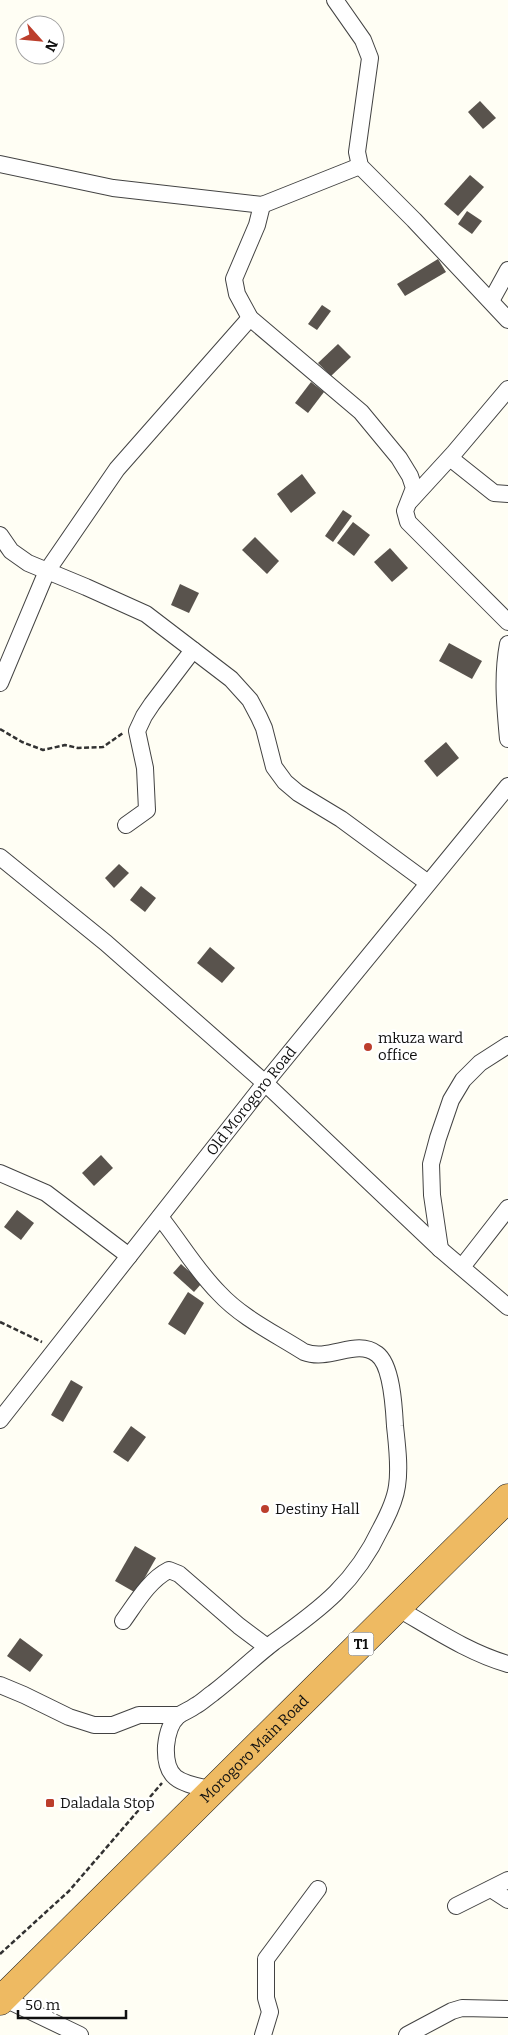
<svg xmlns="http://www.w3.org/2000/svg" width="508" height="2035" font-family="Bitter,serif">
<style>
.building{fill:#59534d}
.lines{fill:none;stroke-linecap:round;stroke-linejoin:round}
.street-casing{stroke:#434343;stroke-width:18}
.highway-casing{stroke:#212121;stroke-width:29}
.path{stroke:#323232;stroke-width:2.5;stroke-dasharray:5 2.5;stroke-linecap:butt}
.street{stroke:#fff;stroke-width:16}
.highway{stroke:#eeba62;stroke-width:28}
.poi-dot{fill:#bc3e2c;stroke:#fff;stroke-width:2}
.labels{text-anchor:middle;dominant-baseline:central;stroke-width:5;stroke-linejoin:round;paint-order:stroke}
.shield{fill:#fff;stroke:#585858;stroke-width:1}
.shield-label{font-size:14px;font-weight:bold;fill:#101010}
.poi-label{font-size:15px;fill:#101010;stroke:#fff;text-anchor:start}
.street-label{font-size:15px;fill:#101010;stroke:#fff}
</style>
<rect width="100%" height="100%" fill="#fffef4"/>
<!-- building -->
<g class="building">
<polygon points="480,101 496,118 483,129 468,112"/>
<polygon points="470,175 484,187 458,216 444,204"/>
<polygon points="467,211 482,221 472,234 458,224"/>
<polygon points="438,259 446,272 405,296 397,284"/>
<polygon points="322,305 331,311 317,330 308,324"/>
<polygon points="338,344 351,357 331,376 318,363"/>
<polygon points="311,382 324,392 308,413 295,403"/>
<polygon points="302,474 316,493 291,513 277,494"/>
<polygon points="343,510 352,516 333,542 325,536"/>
<polygon points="353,522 370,535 354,556 337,543"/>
<polygon points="255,537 279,561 267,574 242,550"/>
<polygon points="390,548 408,568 392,582 374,562"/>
<polygon points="180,584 199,593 189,613 171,605"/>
<polygon points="449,643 482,661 472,679 439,661"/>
<polygon points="446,742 459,758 437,777 424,761"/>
<polygon points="119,864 129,873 114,888 105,878"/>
<polygon points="141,886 156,898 145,912 130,900"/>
<polygon points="210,947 235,968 222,983 197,963"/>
<polygon points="101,1155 113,1168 94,1186 82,1173"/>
<polygon points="17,1210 34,1223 21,1240 4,1227"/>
<polygon points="181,1264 202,1283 194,1292 173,1273"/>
<polygon points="188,1292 204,1303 185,1335 168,1324"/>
<polygon points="71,1380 83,1387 63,1422 51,1415"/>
<polygon points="131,1426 146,1437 128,1462 113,1452"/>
<polygon points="135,1546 156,1558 136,1593 115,1581"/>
<polygon points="20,1638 43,1655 30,1672 7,1656"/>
</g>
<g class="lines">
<defs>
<g id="street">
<polyline points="335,0 363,40 370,58 357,152 360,166 414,220 508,320"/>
<polyline points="0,164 113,188 262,205 360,166"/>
<polyline points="262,205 257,225 234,279 237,294 250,318 361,412 399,458 410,476 414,488 405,511 408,522 508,622"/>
<polyline points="491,301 508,270"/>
<polyline points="450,458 494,493 508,494"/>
<polyline points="410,501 454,453 508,389"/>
<polyline points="0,535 11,551 28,563 86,587 146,614 231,679 250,700 259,717 264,728 274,767 285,782 298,793 341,819 428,883"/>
<path d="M508 644C502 676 505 706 508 739"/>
<polyline points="0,683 47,571 117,469 250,318"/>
<polyline points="126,825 147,810 145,768 137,731 144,716 152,704 193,650"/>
<polyline points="0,857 106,943 265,1083 440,1249 508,1307"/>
<polyline points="0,1173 46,1193 129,1256"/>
<path d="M160 1217C180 1242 196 1270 219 1293 242 1318 276 1334 304 1352 330 1362 356 1338 377 1354 392 1365 394 1408 395 1426 397 1445 400 1467 397 1486 395 1501 388 1515 381 1528 355 1583 322 1608 274 1642 253 1658 234 1677 213 1693 207 1697 201 1703 195 1706 190 1710 183 1712 178 1716 170 1723 167 1736 166 1746 164 1783 184 1783 214 1790"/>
<polyline points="440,1249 432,1195 431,1164 438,1138 451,1100 463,1080 480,1063 508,1045"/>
<polyline points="462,1267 508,1208"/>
<path id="s1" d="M0 1420 265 1083 508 786"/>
<path d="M397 1608C432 1628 469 1653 508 1664"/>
<path d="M123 1621C136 1603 149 1580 169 1570L179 1574 239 1626 267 1647"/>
<polyline points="0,1685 24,1695 69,1717 94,1725 113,1725 139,1715 179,1715"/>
<polyline points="491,1889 508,1900"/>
<polyline points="456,1906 508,1880"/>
<polyline points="3,1998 80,2035"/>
<polyline points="263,2035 270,2012 266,1998 266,1959 318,1889"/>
<polyline points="407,2035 452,2011 462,2008 508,2009"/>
</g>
<g id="highway">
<path id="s2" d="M0 2001 508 1498"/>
</g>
</defs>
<!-- street casing -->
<use href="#street" class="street-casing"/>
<!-- highway casing -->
<use href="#highway" class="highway-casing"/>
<!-- path -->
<g class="path">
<polyline points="0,729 22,742 43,750 65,745 78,748 103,747 123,733"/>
<polyline points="0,1322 42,1342"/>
<polyline points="0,1954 69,1891 162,1783"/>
</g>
<!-- street -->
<use href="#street" class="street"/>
<!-- highway -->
<use href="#highway" class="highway"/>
</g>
<!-- markers -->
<g class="poi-dot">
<circle cx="368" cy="1047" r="5"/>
<circle cx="265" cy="1509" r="5"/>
<rect x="45" y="1798" width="10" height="10" rx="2.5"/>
</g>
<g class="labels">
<!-- shield labels -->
<rect class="shield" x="348.5" y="1632.5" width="25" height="23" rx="4"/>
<g class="shield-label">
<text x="361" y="1644">T1</text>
</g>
<!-- poi labels -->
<g class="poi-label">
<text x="378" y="1038">mkuza ward<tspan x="378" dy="17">office</tspan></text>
<text x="275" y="1509">Destiny Hall</text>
<text x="60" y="1803">Daladala Stop</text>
</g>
<!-- street labels -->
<g class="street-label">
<text stroke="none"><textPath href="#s1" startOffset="406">Old Morogoro Road</textPath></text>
<text stroke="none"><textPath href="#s2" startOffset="358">Morogoro Main Road</textPath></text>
</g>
</g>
<!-- north arrow -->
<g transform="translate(40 40) rotate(117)"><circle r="24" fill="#ffffff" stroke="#9f9f9f"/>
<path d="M0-4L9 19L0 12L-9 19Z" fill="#bc3e2c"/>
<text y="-8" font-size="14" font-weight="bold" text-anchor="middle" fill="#101010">N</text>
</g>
<!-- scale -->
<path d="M18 2010v8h108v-8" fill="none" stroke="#101010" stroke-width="2.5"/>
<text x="25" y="2010" font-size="15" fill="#101010" stroke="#ffffff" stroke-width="4" paint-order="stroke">50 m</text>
</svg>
